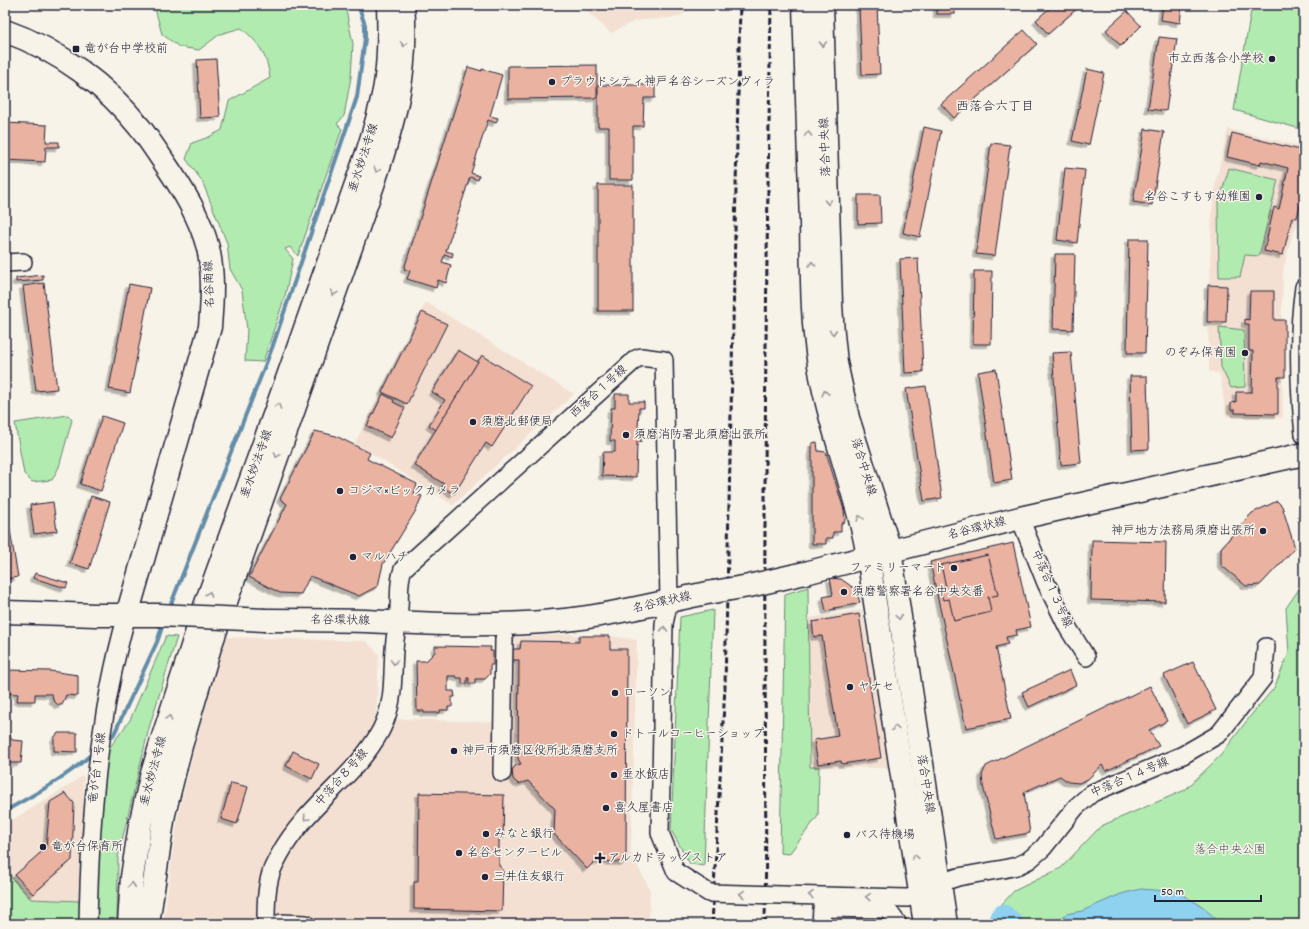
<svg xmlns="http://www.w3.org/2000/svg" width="1309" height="929" font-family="Dekko,'Klee One',sans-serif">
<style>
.built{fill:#f3e0d3}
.green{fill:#b2ebaf;stroke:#6a8675}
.water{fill:#8ed2f0;stroke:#638ca8}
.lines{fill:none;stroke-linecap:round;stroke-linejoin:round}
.stream{stroke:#638ca8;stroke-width:4}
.river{stroke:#8ed2f0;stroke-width:25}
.building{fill:#eab2a1;stroke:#22223b;filter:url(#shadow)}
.street-casing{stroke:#22223b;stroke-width:20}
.secondary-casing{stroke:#22223b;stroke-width:25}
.street{stroke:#f7f3e8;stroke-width:17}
.secondary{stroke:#f7f3e8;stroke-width:22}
.rail{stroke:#22223b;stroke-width:3;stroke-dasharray:6 3;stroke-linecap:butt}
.street-bridge-casing{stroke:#22223b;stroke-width:20;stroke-linecap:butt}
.secondary-bridge-casing{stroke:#22223b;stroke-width:25;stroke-linecap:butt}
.street-bridge{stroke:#f7f3e8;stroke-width:17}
.secondary-bridge{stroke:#f7f3e8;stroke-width:22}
.oneway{stroke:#97959a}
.poi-dot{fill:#22223b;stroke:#f7f3e8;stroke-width:1.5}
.labels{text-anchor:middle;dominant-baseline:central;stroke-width:3;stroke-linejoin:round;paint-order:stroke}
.poi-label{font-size:12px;fill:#22223b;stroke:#f7f3e8;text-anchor:start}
.street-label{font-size:12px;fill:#22223b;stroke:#f7f3e8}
.park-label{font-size:12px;fill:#465458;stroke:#f7f3e8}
.neighbourhood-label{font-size:13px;fill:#22223b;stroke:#f7f3e8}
</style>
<defs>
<filter id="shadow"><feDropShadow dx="-3.5" dy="3.5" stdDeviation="0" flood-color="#0004"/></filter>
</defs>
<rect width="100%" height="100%" fill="#f7f3e8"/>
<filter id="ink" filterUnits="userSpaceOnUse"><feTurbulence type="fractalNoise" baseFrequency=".025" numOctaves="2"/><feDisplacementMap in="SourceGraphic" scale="8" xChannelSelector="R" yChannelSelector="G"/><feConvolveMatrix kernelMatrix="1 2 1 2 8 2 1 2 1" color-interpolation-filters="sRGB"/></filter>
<g filter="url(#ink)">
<!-- built -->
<g class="built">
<polygon points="464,5 698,5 678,17 635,21 611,33 582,7 512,8"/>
<polygon points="1228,129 1304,147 1304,209 1292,236 1283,271 1281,334 1283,418 1226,416 1220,374 1209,371 1208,313 1212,212 1215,185"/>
<polygon points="426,302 574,394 453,505 355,443"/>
<polygon points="862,610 890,768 810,767 809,618"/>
<polygon points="572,634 578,635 612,636 637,640 631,853 650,890 649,924 163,924 178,816 194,749 221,654 227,637 366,641 379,654 376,720 405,719 493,722 494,638"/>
<polygon points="84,775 80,901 31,899 5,870 5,824 49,798"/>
</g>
<!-- green -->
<g class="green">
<path d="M154 5H345L353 44 351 77 344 116 337 124 342 129 298 256 290 247 285 249 293 259 285 296 263 362 245 361 247 330 242 290 230 269 227 243 202 181 186 159 192 143 209 137 222 130 229 101 270 78C267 55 259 42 241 28L220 34 199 50 179 47 162 34Z"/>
<polygon points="1252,5 1304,5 1304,130 1234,110"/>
<polygon points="1229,168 1278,180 1259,256 1245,255 1240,277 1219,277 1218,205"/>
<polygon points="1219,327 1244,330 1245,387 1231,388 1221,367"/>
<polygon points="68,415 72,420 59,467 52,480 32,482 24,474 15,423"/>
<polygon points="1304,582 1304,924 989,924 989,918 1014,891 1061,868 1101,826 1185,790 1221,755 1252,714 1274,688 1289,653 1286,608"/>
<polygon points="808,587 810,767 819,767 818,816 789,854 780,853 785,594"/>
<polygon points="713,610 704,866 690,864 671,830 680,617"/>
<polygon points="166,636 177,637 149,728 118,857 117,924 96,924 99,818 107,751 130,720"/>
<polygon points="5,870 31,899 80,901 79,924 5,924"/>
</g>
<!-- water -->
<polygon class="water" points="1141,889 1177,892 1202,906 1218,921 1219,924 1056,924 1066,914 1082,911 1121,894"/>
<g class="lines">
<!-- stream -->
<g class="stream">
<polyline points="169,609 272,348 357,97 365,38 365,25 358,5"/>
<polyline points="107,741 114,734 157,642 164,621"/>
<path d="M5 811C36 794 68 776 94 752"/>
</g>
<!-- river -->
<polyline class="river" points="1003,917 1011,924"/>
</g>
<!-- building -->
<g class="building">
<polygon points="859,5 877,5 880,74 862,75"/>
<rect x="937" y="5" width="18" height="9"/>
<polygon points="1053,5 1081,5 1048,34 1036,20"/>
<polygon points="1163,5 1182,5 1180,23 1161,20"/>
<polygon points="1127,11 1141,26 1121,46 1106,30"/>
<polygon points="1024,30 1037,44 954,118 941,104"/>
<polygon points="1159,37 1177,39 1166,111 1148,109"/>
<polygon points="216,59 220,117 200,118 197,60"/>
<polygon points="597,65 597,98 508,99 508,66"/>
<polygon points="468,67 482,71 482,69 502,75 490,116 498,118 496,123 488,120 471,173 479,176 478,180 470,177 446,251 453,253 452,257 445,254 442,262 451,265 446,283 438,280 436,288 407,279 410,271 404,269"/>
<polygon points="1087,69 1104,73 1089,145 1072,141"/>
<polygon points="598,85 655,85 655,98 644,98 643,126 633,126 633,180 609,180 609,127 598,127"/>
<polygon points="5,123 47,125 46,142 59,142 59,147 46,147 45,162 5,160"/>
<polygon points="924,127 941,131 920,237 903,233"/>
<polygon points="1145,129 1164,132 1152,205 1133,202"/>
<polygon points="1232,133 1304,151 1304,189 1297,218 1292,217 1283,255 1264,251 1274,207 1279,209 1288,168 1261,161 1260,165 1227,157"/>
<polygon points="991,143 1010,145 995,256 976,254"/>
<polygon points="1065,168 1085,170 1077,243 1057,240"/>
<rect x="598" y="185" width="35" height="126"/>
<polygon points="858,195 880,195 881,223 858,224"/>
<polygon points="1129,239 1148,239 1145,353 1127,353"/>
<polygon points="1055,254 1075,254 1073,330 1053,329"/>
<polygon points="918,258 923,372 905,373 900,259"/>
<polygon points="974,271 992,271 991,344 973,344"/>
<polygon points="43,275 43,280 16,282 16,278"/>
<polygon points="44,283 57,389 36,391 23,286"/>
<polygon points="129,284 150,288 130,393 109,389"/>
<polygon points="1208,285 1227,286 1226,322 1207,322"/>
<polygon points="1250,291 1274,291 1274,320 1285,320 1285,377 1278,377 1278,414 1235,413 1235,410 1231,410 1231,403 1236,402 1236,392 1252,392 1253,351 1249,351 1249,324 1245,324 1245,319 1249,320"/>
<polygon points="422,312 447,324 407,404 382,392"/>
<polygon points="458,350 478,362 436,430 429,425 445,400 432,392"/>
<polygon points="1071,352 1081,463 1061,465 1052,353"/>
<polygon points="482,355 531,386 492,447 486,443 454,494 442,487 444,484 414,465"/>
<polygon points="996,369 1012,480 994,483 978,372"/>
<polygon points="1130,376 1147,376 1149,449 1132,450"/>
<polygon points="926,386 942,498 924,501 906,389"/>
<polygon points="383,394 394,400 393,402 405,408 391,438 367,426"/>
<polygon points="615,394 629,394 629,402 644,402 644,408 639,408 638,428 641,428 641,442 637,442 636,477 602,476 603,452 615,452 615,441 610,441 611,408 615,408"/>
<polygon points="102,416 123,423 101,491 80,484"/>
<polygon points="315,431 336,436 370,453 367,459 417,484 414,494 422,496 415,512 383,564 378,586 359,596 310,576 301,594 280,593 249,577 287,504 280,499"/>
<polygon points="817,442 818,451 826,452 844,510 845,521 841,524 841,532 833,532 833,538 826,538 826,544 812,544 812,443"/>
<polygon points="91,496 110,502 89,569 70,563"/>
<polygon points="5,501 18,577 5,579"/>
<polygon points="1277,501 1282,506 1295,548 1260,585 1246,586 1221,565 1221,548 1252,513"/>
<polygon points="53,502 57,531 34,534 30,505"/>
<polygon points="1092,540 1166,542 1165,602 1091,600"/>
<polygon points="1013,543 1031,627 1016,630 1017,635 1006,637 1008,644 996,647 1011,719 966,728 930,562"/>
<polygon points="988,555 998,595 988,597 991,612 954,621 949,599 943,600 940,588 946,587 941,565"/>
<polygon points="35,573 68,583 66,588 33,578"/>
<polygon points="830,578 841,579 855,589 860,602 857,604 834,608 835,609 826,611 823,597 833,595"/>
<polygon points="859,614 881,758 842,764 841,761 818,764 814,740 838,736 822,636 814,637 812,622"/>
<polygon points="579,636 610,636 610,649 627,649 626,862 595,861 587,869 554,834 555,809 528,781 518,784 513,779 512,770 516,765 521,764 518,759 519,660 511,660 511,649 520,649 521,641 579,642"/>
<polygon points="435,646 491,647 490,651 493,651 493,665 490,665 490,674 485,679 475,679 475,684 469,684 469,678 467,678 467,684 462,684 462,678 457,678 456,676 448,676 448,691 454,691 455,697 452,697 452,707 448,707 448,710 440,710 440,713 424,713 424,711 417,711 416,661 426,661 435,652"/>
<polygon points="1193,662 1216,710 1187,724 1164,675"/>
<polygon points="5,670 50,671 78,675 78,696 66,695 62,705 58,705 53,700 52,694 35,694 35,701 17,701 18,694 5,693"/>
<polygon points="1070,670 1076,685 1029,707 1022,692"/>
<polygon points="1150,686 1167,721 1149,730 1159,746 1106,771 1102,765 1088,779 1079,783 1068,782 1060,776 1024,792 1030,833 996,839 983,786 982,775 986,766"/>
<polygon points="5,732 9,733 12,740 23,741 21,763 5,763"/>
<polygon points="58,733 77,733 77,752 54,751 54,738"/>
<polygon points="293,751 319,764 312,779 286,766"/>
<polygon points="231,783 248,787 237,824 221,819"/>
<polygon points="65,793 74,803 72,860 33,894 15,875 46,848 50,802"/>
<polygon points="419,793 504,795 503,838 499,840 499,866 503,869 502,911 414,909 414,882 418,882"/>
<polygon points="662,921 812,924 661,924"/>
</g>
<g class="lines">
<defs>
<g id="street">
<polyline points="5,263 23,262"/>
<path d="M1304 287C1297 336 1299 387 1304 435"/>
<polyline points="1020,518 1046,583 1068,628 1086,657"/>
<polyline points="502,773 504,639"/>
<polyline points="781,895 907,898 921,895 940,883 958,877 1003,869 1017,866 1029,860 1043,848 1076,807 1092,793 1183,755 1219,734 1263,678 1266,647"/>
<polyline points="281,923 306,924"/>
<path d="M88 924C90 818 98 717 127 615"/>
<path d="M266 924C266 907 266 889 271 873 273 866 277 860 280 854 306 806 356 777 381 730 395 702 392 680 394 650 395 636 398 622 399 608 400 595 398 581 403 569L636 359 641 357 664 360 669 600 664 624 660 833 676 872"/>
<polyline points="821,924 822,908 887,909 898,924"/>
</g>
<g id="secondary">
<path d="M804 5C806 78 809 150 811 223 812 270 811 319 819 365 831 439 864 508 872 583L925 924"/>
<polyline points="822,5 831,304 833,334 836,363 848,418 890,550 946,924"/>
<path d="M5 31C59 50 106 85 141 129 150 141 158 153 166 165 183 190 200 217 208 248 214 274 212 301 210 327L127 615"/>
<polyline points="809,572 1020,518 1304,454"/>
<polyline points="5,612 96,615 158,615"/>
<path d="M265 620C298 620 331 620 365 621 431 624 499 627 565 620 615 615 664 601 713 592"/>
<path d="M129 924 132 877 140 825 151 777 162 740 205 606 286 382 367 153C374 131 381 108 385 85 389 58 389 32 388 5"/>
<path d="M148 924 164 814 181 746 210 647 373 185C394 122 409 72 403 5"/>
</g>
</defs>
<!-- street casing -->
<use href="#street" class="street-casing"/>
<!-- secondary casing -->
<use href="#secondary" class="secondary-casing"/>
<!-- street -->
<use href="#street" class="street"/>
<!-- secondary -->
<use href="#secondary" class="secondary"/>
<!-- rail -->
<g class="rail">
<polyline points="712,924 725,686 740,5"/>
<path d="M765 924C767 793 764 662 765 531 765 356 768 180 771 5"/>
</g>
<defs>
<polyline id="street-bridge" points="676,872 709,893 781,895"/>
<g id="secondary-bridge">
<polyline points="713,592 749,586 809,572"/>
<polyline points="158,615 265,620"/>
</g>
</defs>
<!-- street-bridge casing -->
<use href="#street-bridge" class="street-bridge-casing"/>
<!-- secondary-bridge casing -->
<use href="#secondary-bridge" class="secondary-bridge-casing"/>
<!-- street-bridge -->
<use href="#street-bridge" class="street-bridge"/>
<!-- secondary-bridge -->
<use href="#secondary-bridge" class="secondary-bridge"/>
</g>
<!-- one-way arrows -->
<defs><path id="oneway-chevron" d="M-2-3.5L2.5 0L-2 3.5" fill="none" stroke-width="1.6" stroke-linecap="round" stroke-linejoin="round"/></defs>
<g class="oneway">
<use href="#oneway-chevron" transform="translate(404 44) rotate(92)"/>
<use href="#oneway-chevron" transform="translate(823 44) rotate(88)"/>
<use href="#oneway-chevron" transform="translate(808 134) rotate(-92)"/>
<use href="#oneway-chevron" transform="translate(377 170) rotate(109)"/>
<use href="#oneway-chevron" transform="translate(828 202) rotate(88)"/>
<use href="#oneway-chevron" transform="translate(812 264) rotate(-92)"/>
<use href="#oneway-chevron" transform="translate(334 293) rotate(110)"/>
<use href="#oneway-chevron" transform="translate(833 332) rotate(86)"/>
<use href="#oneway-chevron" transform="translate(825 393) rotate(-103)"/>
<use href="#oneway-chevron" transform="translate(278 406) rotate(-70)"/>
<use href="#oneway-chevron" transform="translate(277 455) rotate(110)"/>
<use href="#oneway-chevron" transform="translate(860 518) rotate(-106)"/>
<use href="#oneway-chevron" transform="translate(209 594) rotate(-70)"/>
<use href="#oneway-chevron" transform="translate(899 617) rotate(81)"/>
<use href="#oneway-chevron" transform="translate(664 629) rotate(-90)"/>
<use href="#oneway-chevron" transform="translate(394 662) rotate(92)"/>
<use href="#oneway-chevron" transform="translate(169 718) rotate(-72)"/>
<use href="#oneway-chevron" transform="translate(895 728) rotate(-99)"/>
<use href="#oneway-chevron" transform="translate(306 818) rotate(133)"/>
<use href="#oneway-chevron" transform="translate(915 857) rotate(-99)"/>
<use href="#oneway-chevron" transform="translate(132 885) rotate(-85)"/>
<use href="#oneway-chevron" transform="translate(742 894) rotate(-178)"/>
<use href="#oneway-chevron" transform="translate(811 895) rotate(-179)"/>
<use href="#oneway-chevron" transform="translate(868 897) rotate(-178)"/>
</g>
</g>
<!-- markers -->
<g class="poi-dot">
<rect x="72" y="45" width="8" height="8" rx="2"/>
<circle cx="1272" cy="59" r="4"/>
<circle cx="552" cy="82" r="4"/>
<circle cx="1259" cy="197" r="4"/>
<circle cx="1245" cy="353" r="4"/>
<circle cx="473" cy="422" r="4"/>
<circle cx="626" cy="435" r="4"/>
<circle cx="340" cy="491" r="4"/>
<circle cx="1263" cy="531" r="4"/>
<circle cx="353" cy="557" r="4"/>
<circle cx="954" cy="568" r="4"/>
<circle cx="844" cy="592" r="4"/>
<circle cx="850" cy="687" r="4"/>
<circle cx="615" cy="693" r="4"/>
<circle cx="614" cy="734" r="4"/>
<circle cx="454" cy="751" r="4"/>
<circle cx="614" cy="775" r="4"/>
<circle cx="606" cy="808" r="4"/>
<circle cx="486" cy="834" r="4"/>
<circle cx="847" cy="835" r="4"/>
<circle cx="43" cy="847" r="4"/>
<circle cx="459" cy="853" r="4"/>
<path d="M598 852h4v4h4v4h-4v4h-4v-4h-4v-4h4z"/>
<circle cx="485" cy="877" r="4"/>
</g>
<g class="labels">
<!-- poi labels -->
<g class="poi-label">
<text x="84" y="49">竜が台中学校前</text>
<text x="1264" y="59" text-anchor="end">市立西落合小学校</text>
<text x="560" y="82">プラウドシティ神戸名谷シーズンヴィラ</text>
<text x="1251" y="197" text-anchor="end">名谷こすもす幼稚園</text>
<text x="1237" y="353" text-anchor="end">のぞみ保育園</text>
<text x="481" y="422">須磨北郵便局</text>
<text x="634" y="435">須磨消防署北須磨出張所</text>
<text x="348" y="491">コジマ×ビックカメラ</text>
<text x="1255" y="531" text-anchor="end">神戸地方法務局須磨出張所</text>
<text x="361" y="557">マルハチ</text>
<text x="946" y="568" text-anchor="end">ファミリーマート</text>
<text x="852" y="592">須磨警察署名谷中央交番</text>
<text x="858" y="687">ヤナセ</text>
<text x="623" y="693">ローソン</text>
<text x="622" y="734">ドトールコーヒーショップ</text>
<text x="462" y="751">神戸市須磨区役所北須磨支所</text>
<text x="622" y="775">垂水飯店</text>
<text x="614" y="808">喜久屋書店</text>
<text x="494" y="834">みなと銀行</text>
<text x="855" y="835">バス待機場</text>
<text x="51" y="847">竜が台保育所</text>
<text x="467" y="853">名谷センタービル</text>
<text x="608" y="858">アルカドラッグストア</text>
<text x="493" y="877">三井住友銀行</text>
</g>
<!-- street labels -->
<g class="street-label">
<text transform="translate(826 147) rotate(-92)">落合中央線</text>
<text transform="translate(364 158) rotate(-72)">垂水妙法寺線</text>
<text transform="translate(210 284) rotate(-92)">名谷南線</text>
<text transform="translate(599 392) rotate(-42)">西落合１号線</text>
<text transform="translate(257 464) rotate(-70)">垂水妙法寺線</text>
<text transform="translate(863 467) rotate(73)">落合中央線</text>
<text transform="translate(977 529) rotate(-14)">名谷環状線</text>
<text transform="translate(1051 589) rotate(66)">中落合１３号線</text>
<text transform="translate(662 603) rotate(-13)">名谷環状線</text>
<text transform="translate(340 621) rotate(1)">名谷環状線</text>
<text transform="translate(98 768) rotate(-83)">竜が台１号線</text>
<text transform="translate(154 771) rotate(-75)">垂水妙法寺線</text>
<text transform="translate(342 778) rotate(-48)">中落合８号線</text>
<text transform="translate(1130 778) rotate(-23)">中落合１４号線</text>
<text transform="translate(925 784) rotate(81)">落合中央線</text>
</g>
<!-- park labels -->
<g class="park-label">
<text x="1230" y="850">落合中央公園</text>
</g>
<!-- neighbourhood labels -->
<g class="neighbourhood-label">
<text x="995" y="107">西落合六丁目</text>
</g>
</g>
<!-- margin -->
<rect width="1309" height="929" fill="none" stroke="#f7f3e8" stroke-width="20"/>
<rect x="10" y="10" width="1289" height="909" fill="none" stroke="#22223b" stroke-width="1.5" filter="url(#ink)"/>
<!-- scale -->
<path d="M1155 895v6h106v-6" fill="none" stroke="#22223b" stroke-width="2"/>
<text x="1161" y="895" font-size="12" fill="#22223b" stroke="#f7f3e8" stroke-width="3" paint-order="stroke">50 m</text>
</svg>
